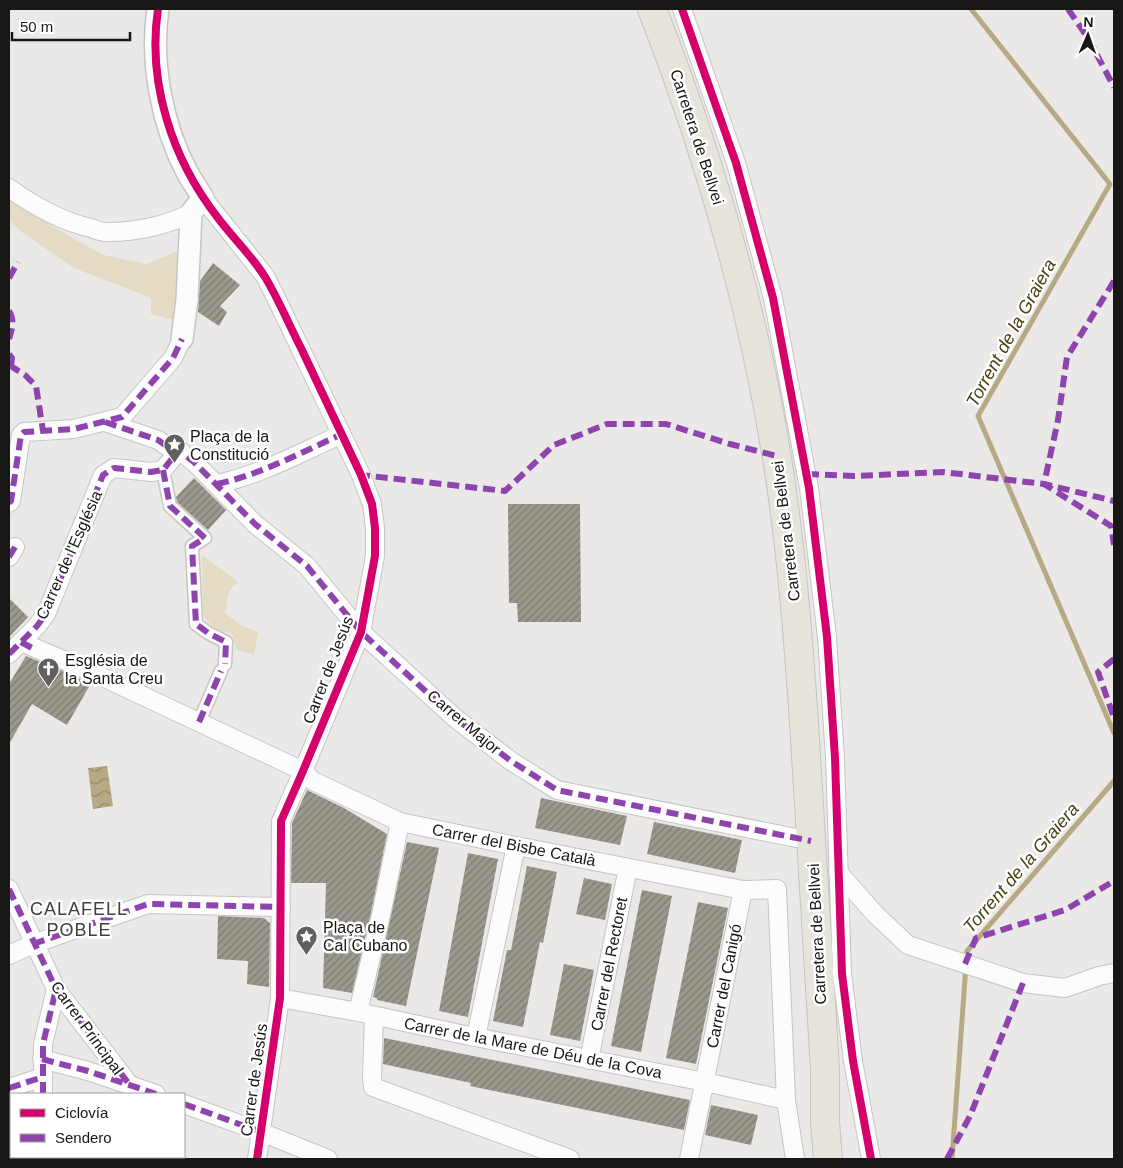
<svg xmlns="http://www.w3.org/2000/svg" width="1123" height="1168" font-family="Arial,sans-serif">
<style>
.green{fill:#e3dbc3}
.water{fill:url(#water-waves)}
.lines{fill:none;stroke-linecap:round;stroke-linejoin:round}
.stream{stroke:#b6a984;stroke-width:5}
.building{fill:url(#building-hatch)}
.pedestrian-casing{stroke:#c6c5c4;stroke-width:15}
.minor-casing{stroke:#c6c5c4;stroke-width:20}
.tertiary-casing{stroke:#c6c5c4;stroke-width:24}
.primary-casing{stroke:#c5c4c4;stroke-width:30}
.pedestrian{stroke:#fcfcfc;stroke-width:12}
.minor{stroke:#fcfcfc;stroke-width:18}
.tertiary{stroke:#fcfcfc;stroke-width:21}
.primary{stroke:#e7e4dc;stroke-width:28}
.quiet{stroke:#8e44ad;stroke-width:6;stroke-dasharray:12 6;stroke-linecap:butt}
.cycleway-casing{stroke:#fff;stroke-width:11}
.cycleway{stroke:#d6006c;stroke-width:8}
.labels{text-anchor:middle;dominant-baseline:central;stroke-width:5;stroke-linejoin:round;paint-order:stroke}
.street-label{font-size:16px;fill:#171716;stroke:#fff}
.poi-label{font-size:16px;fill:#171716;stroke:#fff;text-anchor:start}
.water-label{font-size:18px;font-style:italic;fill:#4e4015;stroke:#fff}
.neighbourhood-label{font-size:18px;letter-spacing:1px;fill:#41403d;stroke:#fff}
</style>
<defs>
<pattern id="water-waves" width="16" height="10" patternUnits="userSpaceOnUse" patternTransform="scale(1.25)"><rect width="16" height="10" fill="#b6a984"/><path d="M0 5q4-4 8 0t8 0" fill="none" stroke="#93896b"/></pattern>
<pattern id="building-hatch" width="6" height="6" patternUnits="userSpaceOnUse" patternTransform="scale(1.25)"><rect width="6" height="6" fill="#9b988d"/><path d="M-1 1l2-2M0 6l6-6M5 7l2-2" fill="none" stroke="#7d7b72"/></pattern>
</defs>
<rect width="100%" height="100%" fill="#eae9e8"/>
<!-- green -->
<g class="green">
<polygon points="9,199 65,234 104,255 147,264 180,250 177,321 151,314 151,298 74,268 23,233 9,220"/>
<polygon points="202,555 238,582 229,591 225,613 242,626 258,632 254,655 236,649 232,634 214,629 203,615"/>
</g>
<!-- water -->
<polygon class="water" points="107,766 113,806 93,809 88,768"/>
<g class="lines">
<!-- stream -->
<g class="stream">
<polyline points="971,9 1110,184 978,416 1114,733"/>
<polyline points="952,1159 967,951 1114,781"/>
</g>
</g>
<!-- building -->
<g class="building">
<polygon points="213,263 240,285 220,306 227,312 219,326 198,312 200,281"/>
<polygon points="194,478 226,510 208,530 177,502 176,497"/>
<polygon points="508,504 580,504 581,622 518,622 517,603 509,603"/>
<polygon points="9,598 28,617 9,637"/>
<polygon points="26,656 77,677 90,685 67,725 32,704 9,744 9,684"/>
<polygon points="307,790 344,808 387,834 371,913 352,993 323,988 326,883 291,883 292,823"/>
<polygon points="541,798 627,816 620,845 535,828"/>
<polygon points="654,822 742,840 735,873 647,854"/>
<polygon points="407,842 439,848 406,1006 377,1000 377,998 373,997"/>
<polygon points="468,853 498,859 468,1017 439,1011"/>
<polygon points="527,866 557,872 543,943 540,942 523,1027 493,1021 507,950 511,950"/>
<polygon points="584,878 612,884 605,920 576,914"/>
<polygon points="642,890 672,896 641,1052 611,1046"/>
<polygon points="698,902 728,908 696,1064 666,1058"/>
<polygon points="218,916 264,918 270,923 269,987 247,984 248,961 217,959"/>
<polygon points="564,964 594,970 580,1041 550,1035"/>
<polygon points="384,1038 690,1100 684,1130 470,1086 471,1083 383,1064"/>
<polygon points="711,1105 758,1115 751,1145 705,1135"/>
</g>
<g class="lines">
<defs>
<g id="pedestrian">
<polyline points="163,470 170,506 205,538 192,546 196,624 208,633 226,642 225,664"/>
<polyline points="199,722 221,671"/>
</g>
<g id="minor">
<polyline points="682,9 736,163 773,298 809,488 827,637 835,758 842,974 853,1061 871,1159"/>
<path d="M9 188C34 206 60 221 91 228 97 230 103 233 109 232 136 232 168 225 191 213"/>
<polyline points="203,198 265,276 279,304 361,475 372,504 375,528 375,556 361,632 303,771 281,821 280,998 257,1159"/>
<polyline points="105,422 158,440 168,447 179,450 195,463 255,524 307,566 361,632 455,718 511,761 557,790 811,841"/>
<path d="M217 484C259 475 298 454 338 436L342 435"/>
<polyline points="9,503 11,501 21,435 24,432 74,429 122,417 173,358 182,339"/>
<polyline points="9,557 15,547"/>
<polyline points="21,642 92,672 303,771 313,781 400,822 516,846 743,890 777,889 786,1100 795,1159"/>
<polyline points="9,654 37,626 46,614 103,475 114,468 151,472 163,470 179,450"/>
<polyline points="838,872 875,914 908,945 1023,983 1065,988 1099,976 1114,973"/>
<polyline points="9,889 56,989 129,1084"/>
<polyline points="9,955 33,944 148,904 281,907"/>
<polyline points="280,998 358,1012 465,1035 705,1082 786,1100"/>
<polyline points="358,1012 381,915 400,822"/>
<polyline points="374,1016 372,1078 373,1087 570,1159"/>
<polyline points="476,1037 516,846"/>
<polyline points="42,1059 88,1071 156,1094"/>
<polyline points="589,1060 628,868"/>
<polyline points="9,1088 43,1077"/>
<polyline points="43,1094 43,1044 56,989"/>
<polyline points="184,1104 261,1132 328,1159"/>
<polyline points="41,1159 41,1157"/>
<polyline points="128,1159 128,1157"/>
<polyline points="689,1159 743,890"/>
</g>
<path id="tertiary" d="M158 9C150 62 162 125 187 172 192 181 198 190 203 198L191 213 187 300 182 339"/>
<path id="primary" d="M652 9C709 154 752 304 777 458 791 545 798 634 804 723 812 838 818 954 825 1070V1122L828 1159"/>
</defs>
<!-- pedestrian casing -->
<use href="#pedestrian" class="pedestrian-casing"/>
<!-- minor casing -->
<use href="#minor" class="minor-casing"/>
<!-- tertiary casing -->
<use href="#tertiary" class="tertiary-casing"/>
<!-- primary casing -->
<use href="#primary" class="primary-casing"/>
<!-- pedestrian -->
<use href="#pedestrian" class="pedestrian"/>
<!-- minor -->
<use href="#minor" class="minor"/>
<!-- tertiary -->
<use href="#tertiary" class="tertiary"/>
<!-- primary -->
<use href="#primary" class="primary"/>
<!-- quiet -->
<g class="quiet">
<polyline points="1068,9 1088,38 1114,87"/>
<polyline points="9,278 18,262"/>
<polyline points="1114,281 1067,357 1058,420 1044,484 1111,526 1114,545"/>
<path d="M9 311C15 320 12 329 9 339"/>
<polyline points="9,354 12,358 11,366"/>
<polyline points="9,365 25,375 36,386 43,431"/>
<polyline points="105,422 158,440 168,447 179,450 195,463 255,524 307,566 361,632 455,718 511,761 557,790 811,841"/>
<polyline points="163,470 170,506 205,538 192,546 196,624 208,633 226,642 225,664"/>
<polyline points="807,474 854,476 943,472 1044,484 1114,501"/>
<polyline points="362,478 361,475 505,491 554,445 607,424 666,424 730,444 777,456"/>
<path d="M217 484C259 475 298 454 338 436L342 435"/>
<polyline points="9,503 11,501 21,435 24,432 74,429 122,417 173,358 182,339"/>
<polyline points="9,557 15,547"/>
<polyline points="21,642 32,648"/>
<polyline points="9,654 37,626 46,614 103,475 114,468 151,472 163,470 179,450"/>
<polyline points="1114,659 1098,672 1114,718"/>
<polyline points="199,722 221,671"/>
<polyline points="9,889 56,989 129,1084"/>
<polyline points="33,944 148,904 281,907"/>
<polyline points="965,964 976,938 1065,910 1114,881"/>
<polyline points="42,1059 88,1071 156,1094"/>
<polyline points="9,1088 43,1077"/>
<polyline points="43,1094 43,1044 56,989"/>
<polyline points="184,1104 261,1132"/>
<polyline points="41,1159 41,1157"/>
<polyline points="947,1159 970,1116 1023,983"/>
</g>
<defs>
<g id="cycleway">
<path d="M158 9C147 83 172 159 218 218 233 238 252 256 265 277 279 300 289 325 301 348 321 390 341 433 361 475L372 504 375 528V556L361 632 303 771 281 821 280 998 257 1159"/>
<polyline points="682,9 736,163 773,298 809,488 827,637 835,758 842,974 853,1061 871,1159"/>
</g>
</defs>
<!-- cycleway casing -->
<use href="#cycleway" class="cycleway-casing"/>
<!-- cycleway -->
<use href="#cycleway" class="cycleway"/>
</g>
<!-- icons -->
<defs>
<symbol id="sight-pin" viewBox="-11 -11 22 30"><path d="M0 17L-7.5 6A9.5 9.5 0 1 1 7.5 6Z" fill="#616060" stroke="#fff"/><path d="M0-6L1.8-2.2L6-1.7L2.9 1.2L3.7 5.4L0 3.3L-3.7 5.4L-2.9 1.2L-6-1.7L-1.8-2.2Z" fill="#fff"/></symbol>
<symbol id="church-pin" viewBox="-11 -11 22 30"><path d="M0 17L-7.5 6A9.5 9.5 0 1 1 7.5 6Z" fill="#616060" stroke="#fff"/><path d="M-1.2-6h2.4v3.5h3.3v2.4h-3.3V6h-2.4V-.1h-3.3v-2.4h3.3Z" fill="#fff"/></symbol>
</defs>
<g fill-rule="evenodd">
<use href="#sight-pin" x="162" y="432" width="25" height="34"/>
<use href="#church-pin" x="36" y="656" width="25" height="34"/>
<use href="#sight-pin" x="294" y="924" width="25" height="34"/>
</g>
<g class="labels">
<!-- street labels -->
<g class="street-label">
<text transform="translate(697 137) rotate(72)">Carretera de Bellvei</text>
<text transform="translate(786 531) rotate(-97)">Carretera de Bellvei</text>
<text transform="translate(69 555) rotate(-66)">Carrer de l'Església</text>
<text transform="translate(328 670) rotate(-69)">Carrer de Jesús</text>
<text transform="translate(464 722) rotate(40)">Carrer Major</text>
<text transform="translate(514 845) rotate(11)">Carrer del Bisbe Català</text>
<text transform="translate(817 934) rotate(-93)">Carretera de Bellvei</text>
<text transform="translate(609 964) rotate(-79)">Carrer del Rectoret</text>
<text transform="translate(724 986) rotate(-79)">Carrer del Canigó</text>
<text transform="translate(87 1028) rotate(54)">Carrer Principal</text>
<text transform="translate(533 1048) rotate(11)">Carrer de la Mare de Déu de la Cova</text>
<text transform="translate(254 1080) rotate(-82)">Carrer de Jesús</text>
</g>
<!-- poi labels -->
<g class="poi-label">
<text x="190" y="436">Plaça de la<tspan x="190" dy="18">Constitució</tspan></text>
<text x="65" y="660">Església de<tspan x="65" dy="18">la Santa Creu</tspan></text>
<text x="323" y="927">Plaça de<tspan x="323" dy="18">Cal Cubano</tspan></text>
</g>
<!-- water labels -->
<g class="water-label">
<text transform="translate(1011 333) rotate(-61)">Torrent de la Graiera</text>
<text transform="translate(1021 868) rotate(-49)">Torrent de la Graiera</text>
</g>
<!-- neighbourhood labels -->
<g class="neighbourhood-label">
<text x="79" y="909">CALAFELL<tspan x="79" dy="21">POBLE</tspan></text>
</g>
</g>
<!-- border -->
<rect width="1123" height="1168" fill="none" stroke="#171716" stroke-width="20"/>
<!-- legend -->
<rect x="10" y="1093" width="175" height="65" fill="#ffffff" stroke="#a2a2a2"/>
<rect x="20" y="1109" width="25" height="8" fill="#d6006c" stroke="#a2a2a2"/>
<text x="55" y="1118" font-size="15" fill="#171716">Ciclovía</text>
<rect x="20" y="1134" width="25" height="8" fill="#8e44ad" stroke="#a2a2a2"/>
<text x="55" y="1143" font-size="15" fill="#171716">Sendero</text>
<!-- north arrow -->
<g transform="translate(1088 35) rotate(2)" stroke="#ffffff" stroke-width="4" paint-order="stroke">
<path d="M0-4L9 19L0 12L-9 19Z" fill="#171716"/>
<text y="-8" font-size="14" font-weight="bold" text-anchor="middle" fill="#171716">N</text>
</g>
<!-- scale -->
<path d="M12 32v8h118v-8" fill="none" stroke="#171716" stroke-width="2.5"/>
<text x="20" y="32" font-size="15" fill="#171716" stroke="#ffffff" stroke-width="4" paint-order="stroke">50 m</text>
</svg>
